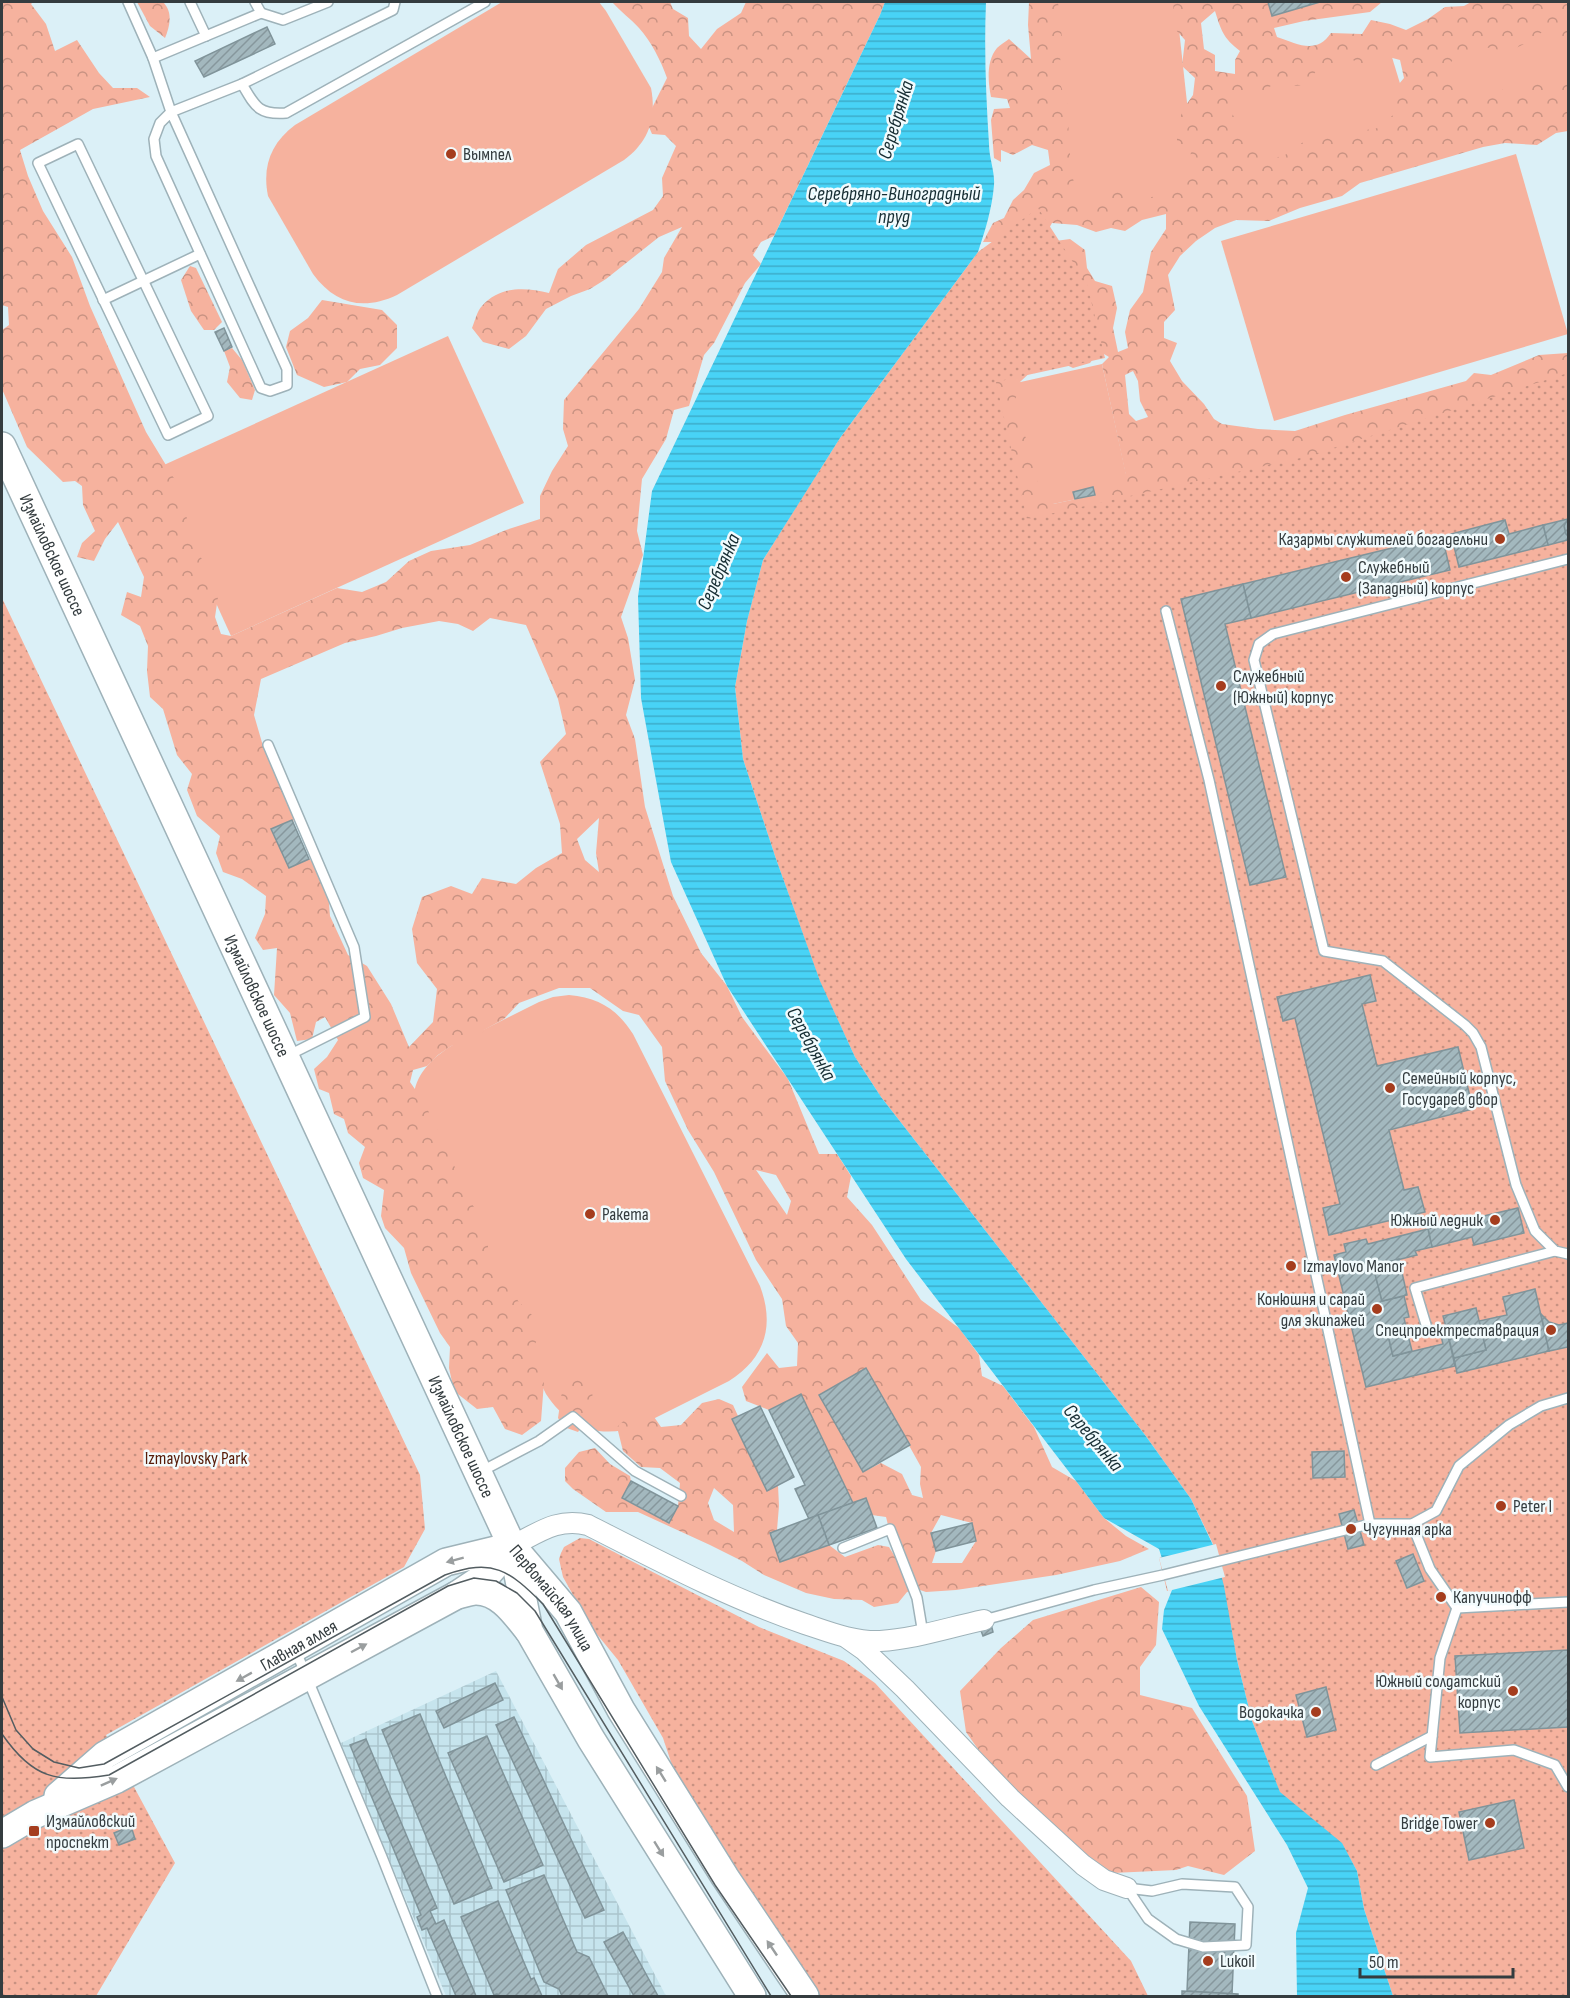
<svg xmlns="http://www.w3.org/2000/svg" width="1570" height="1998" font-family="'Sofia Sans Condensed',sans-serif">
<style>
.industrial{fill:url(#industrial-grid)}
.green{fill:#f6b29e}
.forest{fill:url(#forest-crowns);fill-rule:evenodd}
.park{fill:url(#park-dots)}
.water{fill:url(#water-rules)}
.pier{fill:#dbf0f7}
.building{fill:url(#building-hatch);stroke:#80949a;stroke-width:1.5}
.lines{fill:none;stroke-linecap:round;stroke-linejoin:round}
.service-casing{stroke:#9eb2b9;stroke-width:12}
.minor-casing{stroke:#9eb2b9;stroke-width:22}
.secondary-casing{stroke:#9eb2b9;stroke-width:30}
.service{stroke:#fff;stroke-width:9}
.minor{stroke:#fff;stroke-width:20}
.secondary{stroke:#fff;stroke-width:27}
.tram{stroke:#535d61;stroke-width:1.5}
.oneway{fill:#9a9e9f}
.poi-dot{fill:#a53d1e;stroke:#f2fbfd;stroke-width:2}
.labels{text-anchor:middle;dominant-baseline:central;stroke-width:5;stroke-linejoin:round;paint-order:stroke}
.poi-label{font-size:18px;fill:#343c3f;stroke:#f2fbfd;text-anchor:start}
.street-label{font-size:18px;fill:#343c3f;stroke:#f2fbfd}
.park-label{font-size:18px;fill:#571b08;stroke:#f2fbfd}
.water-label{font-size:20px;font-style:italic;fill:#172e34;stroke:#f2fbfd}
</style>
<defs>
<pattern id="industrial-grid" width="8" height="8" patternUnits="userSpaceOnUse" patternTransform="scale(1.5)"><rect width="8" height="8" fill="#c6e4ed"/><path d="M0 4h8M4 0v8" fill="none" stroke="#abc4cc"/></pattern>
<pattern id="forest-crowns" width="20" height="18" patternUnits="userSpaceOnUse" patternTransform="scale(1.5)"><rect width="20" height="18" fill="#f6b29e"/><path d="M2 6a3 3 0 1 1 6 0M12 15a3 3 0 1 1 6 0" fill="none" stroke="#c89282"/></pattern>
<pattern id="park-dots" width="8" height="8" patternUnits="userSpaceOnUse" patternTransform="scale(1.5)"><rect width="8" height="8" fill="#f6b29e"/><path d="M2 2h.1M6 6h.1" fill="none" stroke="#c89282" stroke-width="1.8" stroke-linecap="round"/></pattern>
<pattern id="water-rules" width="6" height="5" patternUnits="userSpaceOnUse" patternTransform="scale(1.5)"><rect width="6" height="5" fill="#48d3f6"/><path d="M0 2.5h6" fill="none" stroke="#3dacc9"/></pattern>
<pattern id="building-hatch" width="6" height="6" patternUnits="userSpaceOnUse" patternTransform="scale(1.5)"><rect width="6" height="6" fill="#a3b8be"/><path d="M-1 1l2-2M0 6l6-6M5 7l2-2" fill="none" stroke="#86979c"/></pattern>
</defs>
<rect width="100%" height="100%" fill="#dbf0f7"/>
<!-- industrial -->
<polygon class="industrial" points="496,1671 666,1996 446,1996 341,1743"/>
<!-- green -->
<g class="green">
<path d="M502 2H599L606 11 651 88C657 119 648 142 624 160L397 295C363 311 335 304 313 274L268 196C262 166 271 143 295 125Z"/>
<polygon points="1044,2 1176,2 1198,203 1067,217"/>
<polygon points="1563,8 1568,26 1568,83 1457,118 1435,48"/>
<polygon points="1388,44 1412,123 1235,176 1211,97"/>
<polygon points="1516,154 1568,334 1274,421 1221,241"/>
<polygon points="448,336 524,503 231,636 155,469"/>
<polygon points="1102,364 1129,488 1034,508 1007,385"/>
<path d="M569 995C599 998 617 1009 633 1034L760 1286C775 1326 765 1358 729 1381L641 1425C601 1440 569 1429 546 1394L420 1141C418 1128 412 1106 414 1094 417 1072 434 1057 451 1046L539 1002 553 997Z"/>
</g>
<!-- forest -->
<g class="forest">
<path d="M2 2H33L31 4 46 24 55 51 77 40 99 73 113 88H137L150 97 93 109 20 150 28 176 43 211 72 257 90 306 146 432 175 480 194 541 218 597 215 617 221 634 231 636 337 588 362 592 386 582 409 561 431 551 470 545 506 530 540 519V496L552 471 568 446 563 429 564 400 639 309 662 272 664 258 682 227 659 237 606 279 590 289 571 296 546 309 526 336 509 349 483 342 472 328C475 321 477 311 482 306 499 286 525 287 549 293L558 269 586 245 653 210 663 196 662 178 676 146 665 135 652 134 646 120 667 78C661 61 651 41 639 28 631 19 621 12 612 2H670L673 9 688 18 689 36 701 49 717 29 741 13 746 2H885L880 15 774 236 761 242 753 255 761 264 745 283 714 343 704 355 689 406 674 410 666 439 642 479 637 531 643 555 621 617 628 638 635 680 626 715 635 739 645 807 673 896 701 953 727 986 742 1017 788 1079 819 1154H837L851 1176 847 1197 872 1225 921 1300 959 1328 979 1355 982 1376 1003 1386 1034 1427 1052 1467 1076 1481 1104 1518 1126 1536 1149 1549 1120 1561 1056 1575 956 1590 926 1592 920 1590 907 1592 898 1603 874 1607 862 1600 834 1599 806 1593 764 1575 742 1561 710 1545 638 1512H606L573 1489 565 1481V1468L579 1452 595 1448 610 1464 630 1476 631 1481 623 1499 669 1523 678 1506 680 1483 660 1468 641 1467 623 1451 617 1427 632 1413 652 1414 661 1427 681 1425 702 1403 719 1399 733 1405 738 1416 733 1419 778 1485 779 1506 777 1530 770 1533 780 1562 829 1545 845 1557 878 1545 889 1547 897 1560 886 1517 872 1515 853 1503 801 1394 769 1410 746 1401 742 1387 767 1353 779 1368 797 1366 798 1343 786 1326 782 1299 756 1260 714 1172 688 1130 665 1081 662 1047 639 1015 623 1011 590 988H559L519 1003 504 1019 484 1030 477 1040 451 1046 438 1055 427 1066 413 1070 410 1082 424 1102 488 1237V1253L497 1267 507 1275 518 1301 533 1316 541 1332 535 1344 544 1382 541 1421 522 1435 505 1429 493 1407 477 1409 454 1391 449 1368 450 1347 440 1333 411 1273 404 1248 385 1228 381 1216 384 1190 363 1178 359 1163 365 1147 348 1133 344 1119 334 1114 329 1093 319 1089 314 1069 327 1057 338 1040 325 1017 316 1022 312 1039 297 1041 290 1013 274 995 277 948 263 950 255 938 265 914 266 896 242 879 223 872 216 853 220 836 197 816 187 790 192 774 177 755 163 709 150 697 147 671 148 646 140 626 121 615 127 592 141 597 144 577 118 522 105 539 94 561 77 557 82 543 95 531 83 505 82 486 75 481 63 482 27 447 2 389V330L9 325 8 307 2 305V283L3 282 2 279ZM490 618 526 625 558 699 566 734 540 762 560 824 562 853 536 868 516 884 482 878 472 894 451 886 422 897 412 929 417 963 437 989 433 1022 409 1047 391 1004 367 966 348 955 330 916 328 892 315 864 289 842 294 818 263 746 254 715 261 679 345 643 376 636 402 628 439 621 458 624 473 631ZM599 818 596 853 599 872 585 860 577 839ZM756 1170 776 1175 791 1201 787 1215ZM866 1368 921 1467 920 1484 923 1498 912 1495 902 1474 881 1463 863 1472 819 1395ZM714 1488 733 1505 734 1532 714 1520 708 1503ZM941 1515 972 1523 976 1541 962 1563H932L936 1551 931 1533Z"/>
<path d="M137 2H163C173 12 170 26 165 38L150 26Z"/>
<path d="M1029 2H1058L1063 47 1057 75 1068 106 1069 147 1076 200 1086 207 1101 201 1112 188 1127 191 1137 201 1159 195 1167 185 1185 186 1191 152 1177 142V125L1184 108 1193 95 1195 78 1182 66 1185 40 1175 29 1173 2H1268L1272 16 1320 2H1382L1370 12 1304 21 1274 28 1277 37C1298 44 1316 55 1331 33L1362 34 1371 20 1390 24 1406 30 1428 19 1445 7 1464 6 1471 2H1568V63L1565 41 1549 27 1530 41 1508 52 1480 46 1465 62 1454 59 1449 64 1456 93 1481 98 1496 88 1514 93 1538 79H1556L1568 67V131L1556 133 1537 145 1505 143 1483 147 1360 183 1342 196 1300 208 1269 221 1236 220 1215 228 1196 241 1180 256 1168 275 1175 310 1164 322V338L1177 343 1170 361 1182 381 1204 404 1214 419 1222 424 1258 429 1295 431 1345 415 1466 381 1474 373 1491 375 1539 355 1568 353V394L766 705 995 242H983L993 223 1004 218 1013 200 1024 190 1034 173 1050 165 1048 150 1032 145 1013 155 1001 150V162L994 158 991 120 994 109 1010 108 1007 99 991 97C988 82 986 61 997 48 1000 45 1005 42 1009 39L1031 59 1028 25ZM1215 11C1221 30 1223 38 1240 51L1235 60V74L1215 71V55L1204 49 1201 23ZM1385 56 1400 60 1404 78 1393 91V115L1378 128 1306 140 1285 155 1262 162 1259 151 1243 138 1227 133 1235 119 1230 109 1242 95 1258 96 1277 81 1291 86 1308 85 1317 69 1353 60 1368 69 1378 67ZM1166 214V229L1151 252 1143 292 1130 310 1125 332 1128 348 1118 352 1113 328 1117 308 1112 286 1095 281 1087 268 1085 250 1070 239 1041 243 1052 223 1077 225 1096 232 1111 228 1125 231 1142 220ZM1099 351 1109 357 1102 364 1126 476 1095 495 1053 504 1041 497 1034 468V452L1021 429 1014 405 1020 382 1037 366 1060 362 1073 368 1090 363ZM1133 371 1138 381 1140 401 1148 417 1136 421 1129 414 1125 375Z"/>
<polygon points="190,266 196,268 222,322 214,330 204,330 191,311 181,280"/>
<polygon points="322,300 382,310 397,325 397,348 380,365 360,369 347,382 324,387 297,375 286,347 290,331 308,318"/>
<polygon points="232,348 242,360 255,390 252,400 240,398 227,382 230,367 224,351"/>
<path d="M590 1376C595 1403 593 1409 578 1432L564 1427 558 1418 562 1391 571 1378Z"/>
<polygon points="1141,1587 1159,1602 1156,1645 1140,1667 1140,1695 1192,1708 1247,1796 1255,1851 1224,1875 1188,1866 1176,1870 1113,1873 1070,1846 992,1769 966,1732 960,1691 1001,1648 1033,1620"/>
</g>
<!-- park -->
<g class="park">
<polygon points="1038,208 1087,284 1105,358 996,382 1027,519 1305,457 1568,373 1568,1996 1393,1996 1364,1909 1357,1871 1342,1844 1280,1793 1252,1721 1237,1660 1221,1578 1167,1591 1159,1558 1213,1544 1191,1499 1145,1435 881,1097 855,1057 820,982 776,859 743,759 735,687 747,621 763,560 798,504 840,438 978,252"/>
<polygon points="2,598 420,1475 425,1529 404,1567 106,1735 175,1863 96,1996 2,1996"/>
<polygon points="580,1538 589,1539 759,1627 844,1661 875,1683 1131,1961 1148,1996 818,1996 677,1780 663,1738 618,1660 591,1627 563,1577 559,1559 561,1553 564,1547"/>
</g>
<!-- water -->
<path class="water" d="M885 2H986C984 49 986 97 989 144 989 158 995 172 994 185 992 209 985 231 978 252L840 438 763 560 747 621 735 687 743 759 776 859 820 981 855 1057 881 1097 1145 1435 1191 1499 1213 1545 1224 1586 1237 1660 1252 1721 1280 1792 1342 1843 1357 1871 1364 1909 1393 1996H1297L1296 1933 1308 1888 1287 1845 1199 1706 1162 1629 1164 1610 1172 1590 1159 1549 1104 1518 1076 1481 906 1259 727 986 671 862 641 698 638 597 652 491 880 15Z"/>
<!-- pier -->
<polygon class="pier" points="1216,1544 1225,1577 1168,1591 1159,1558"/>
<!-- building -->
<g class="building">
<polygon points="1268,2 1320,2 1272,16"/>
<polygon points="267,27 275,44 204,77 195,61"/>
<polygon points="224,328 232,347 224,351 215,332"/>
<polygon points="1093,487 1095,495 1075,499 1073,492"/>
<polygon points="1568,519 1568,540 1548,545 1543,525"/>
<polygon points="1568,519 1568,536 1566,534 1564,526"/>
<polygon points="1505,520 1509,534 1543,525 1548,545 1459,567 1451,534"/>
<polygon points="1442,536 1450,570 1251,618 1243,584"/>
<polygon points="1243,584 1251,618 1225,624 1286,877 1250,885 1181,599"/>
<polygon points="292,820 309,859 289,868 271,829"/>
<polygon points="1370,975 1376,1001 1362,1004 1377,1066 1458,1047 1473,1109 1389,1130 1404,1190 1418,1187 1425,1212 1329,1235 1323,1208 1340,1204 1295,1018 1283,1021 1277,997"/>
<polygon points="1518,1208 1524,1233 1474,1245 1472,1237 1432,1247 1428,1229"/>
<polygon points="1428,1229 1432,1247 1415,1251 1417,1255 1373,1266 1382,1301 1404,1296 1409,1317 1404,1318 1407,1331 1388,1335 1393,1356 1443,1344 1441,1336 1448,1335 1455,1366 1366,1387 1334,1255 1346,1252 1344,1244 1366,1239 1368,1244"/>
<polygon points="1399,1259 1407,1295 1382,1301 1373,1266"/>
<polygon points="1535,1289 1549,1351 1457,1373 1454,1358 1486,1350 1479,1321 1507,1315 1503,1297"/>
<polygon points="1476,1308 1486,1350 1454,1358 1443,1316"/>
<polygon points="1541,1314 1549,1322 1559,1325 1568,1323 1568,1347 1549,1351"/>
<polygon points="1407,1331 1412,1351 1393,1356 1388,1335"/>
<polygon points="866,1368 910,1445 863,1472 819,1395"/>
<polygon points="801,1394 853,1503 809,1519 795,1489 805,1485 769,1410"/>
<polygon points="760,1406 794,1477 767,1491 732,1419"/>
<polygon points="1344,1451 1345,1477 1313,1478 1312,1452"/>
<polygon points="631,1481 678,1506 669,1523 622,1498"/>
<polygon points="866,1498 877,1528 829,1545 818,1515"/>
<polygon points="1354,1510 1364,1545 1348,1549 1339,1514"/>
<polygon points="818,1515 829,1545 780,1562 770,1533"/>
<polygon points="972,1523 976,1541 936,1551 931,1533"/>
<polygon points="1413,1554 1424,1581 1407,1588 1396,1561"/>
<polygon points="991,1624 993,1632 983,1636 980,1628"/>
<polygon points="1568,1650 1568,1727 1460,1733 1455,1656"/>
<polygon points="495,1683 503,1700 444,1728 436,1711"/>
<polygon points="1326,1687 1336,1730 1307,1737 1296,1695"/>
<polygon points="420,1714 492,1888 454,1904 382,1730"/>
<polygon points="514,1717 604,1910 585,1918 496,1725"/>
<polygon points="487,1736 543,1865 504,1882 448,1753"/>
<polygon points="366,1739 437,1908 430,1911 436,1924 444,1920 476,1996 456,1996 427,1928 422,1930 417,1917 421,1915 350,1745"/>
<polygon points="1514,1800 1524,1848 1469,1860 1459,1812"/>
<polygon points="131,1826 135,1839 119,1845 114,1833"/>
<polygon points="544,1875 577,1952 589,1957 608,1996 562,1996 559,1989 544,1982 506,1890"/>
<polygon points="498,1901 531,1979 534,1978 542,1996 498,1996 497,1994 494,1995 461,1917"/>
<polygon points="1190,1922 1235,1924 1232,1994 1187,1991"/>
<polygon points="623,1932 658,1996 634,1996 604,1942"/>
<polygon points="1182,1991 1238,1994 1238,1996 1182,1996"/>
</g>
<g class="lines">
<defs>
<g id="service">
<polyline points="128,2 153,58 171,112 287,369 287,385 270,391 261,388 156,156 154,139 160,123 171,112 242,84 393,10 395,2"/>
<polyline points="190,2 206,36"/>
<polyline points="261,13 283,20 328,2"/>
<polyline points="153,58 261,13 255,2"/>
<path d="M242 84C255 106 258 115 286 113L485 2"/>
<polygon points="78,144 208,416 168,435 38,163"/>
<polyline points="103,300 200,254"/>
<polyline points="1568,559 1273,634 1259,644 1254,660 1324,951 1383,961 1465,1025 1473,1033 1481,1047 1516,1185 1535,1231 1555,1251 1568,1254"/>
<polyline points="1166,611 1209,780 1370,1524"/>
<polyline points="268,745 354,947 365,1017 287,1056"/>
<polyline points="1427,1328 1415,1288 1555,1251"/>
<polyline points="480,1472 539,1441 573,1417 635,1471 681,1496"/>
<polyline points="1412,1524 1430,1569 1457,1608"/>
<polyline points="843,1548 890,1529 917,1598 923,1634"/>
<polyline points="1457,1608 1440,1658 1430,1757 1514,1750 1555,1765 1568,1787"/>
<polyline points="1457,1608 1568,1602"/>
<polyline points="984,1620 1094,1590 1163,1575 1370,1524 1412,1524 1436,1511 1459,1466 1509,1425 1541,1406 1568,1398"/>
<polyline points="295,1649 382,1857 437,1996"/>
<polyline points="1376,1765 1432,1736"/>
<polygon points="1182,1884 1235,1887 1248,1907 1246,1945 1203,1947 1176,1939 1148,1919 1127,1888 1152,1891"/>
</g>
<g id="minor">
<path d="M512 1546C538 1533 558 1517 588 1525 659 1561 729 1598 805 1624 829 1632 854 1642 880 1641 915 1639 950 1627 984 1620"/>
<polyline points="847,1638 864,1650 905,1689 1010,1798 1083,1865 1104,1880 1127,1888"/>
</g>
<g id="secondary">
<path id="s1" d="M2 446 512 1546 568 1612 621 1710 725 1877 805 1996"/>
<polyline points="513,1549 529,1631 591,1739 752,1996"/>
<path d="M457 1595C463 1594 470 1591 476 1591 500 1591 515 1614 528 1630"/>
<path id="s2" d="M58 1796 105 1755 446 1562 512 1546"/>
<polyline points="2,1834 36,1814 117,1779 457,1595 487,1575 512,1546"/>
</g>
</defs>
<!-- service casing -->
<use href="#service" class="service-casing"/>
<!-- minor casing -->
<use href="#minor" class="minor-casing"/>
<!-- secondary casing -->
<use href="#secondary" class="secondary-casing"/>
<!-- service -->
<use href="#service" class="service"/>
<!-- minor -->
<use href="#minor" class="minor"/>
<!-- secondary -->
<use href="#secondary" class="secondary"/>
<!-- tram -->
<g class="tram">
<path d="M2 1697 16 1730 33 1749 54 1762 79 1768 104 1764 445 1575C493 1558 509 1570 543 1604L715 1885 791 1996"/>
<path d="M2 1734C33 1779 56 1783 109 1775L448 1586 474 1578 496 1581 517 1593 535 1611 771 1996"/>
</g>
</g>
<!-- one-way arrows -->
<defs><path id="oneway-solid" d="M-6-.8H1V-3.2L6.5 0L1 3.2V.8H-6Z" transform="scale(1.5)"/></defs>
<g class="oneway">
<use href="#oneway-solid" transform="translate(455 1560) rotate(165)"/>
<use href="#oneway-solid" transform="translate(359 1648) rotate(-28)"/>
<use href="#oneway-solid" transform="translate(244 1677) rotate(151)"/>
<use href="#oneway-solid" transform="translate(558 1682) rotate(60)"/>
<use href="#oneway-solid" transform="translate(661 1774) rotate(-122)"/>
<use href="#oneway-solid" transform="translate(109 1782) rotate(-24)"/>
<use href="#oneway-solid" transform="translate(659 1849) rotate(58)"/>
<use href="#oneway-solid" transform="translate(772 1948) rotate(-124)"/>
</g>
<!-- markers -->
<g class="poi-dot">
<circle cx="451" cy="154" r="6"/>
<circle cx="1500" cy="539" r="6"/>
<circle cx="1346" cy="577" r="6"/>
<circle cx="1221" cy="686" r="6"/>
<circle cx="1390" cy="1088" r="6"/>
<circle cx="590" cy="1214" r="6"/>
<circle cx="1495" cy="1220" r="6"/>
<circle cx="1291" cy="1266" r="6"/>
<circle cx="1377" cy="1309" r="6"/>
<circle cx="1551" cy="1330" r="6"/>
<circle cx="1501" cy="1506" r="6"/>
<circle cx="1351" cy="1529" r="6"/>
<circle cx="1441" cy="1597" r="6"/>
<circle cx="1513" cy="1691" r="6"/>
<circle cx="1316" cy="1712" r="6"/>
<circle cx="1490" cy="1823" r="6"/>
<rect x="28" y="1825" width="12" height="12" rx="3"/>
<circle cx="1208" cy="1961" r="6"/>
</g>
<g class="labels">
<!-- poi labels -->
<g class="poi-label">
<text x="463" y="154">Вымпел</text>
<text x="1488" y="539" text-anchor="end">Казармы служителей богадельни</text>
<text x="1358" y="567">Служебный<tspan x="1358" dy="21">(Западный) корпус</tspan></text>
<text x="1233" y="676">Служебный<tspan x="1233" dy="21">(Южный) корпус</tspan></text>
<text x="1402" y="1078">Семейный корпус,<tspan x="1402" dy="21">Государев двор</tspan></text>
<text x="602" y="1214">Ракета</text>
<text x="1483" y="1220" text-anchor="end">Южный ледник</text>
<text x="1303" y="1266">Izmaylovo Manor</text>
<text x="1365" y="1299" text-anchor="end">Конюшня и сарай<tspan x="1365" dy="21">для экипажей</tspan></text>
<text x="1539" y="1330" text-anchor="end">Спецпроектреставрация</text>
<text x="1513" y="1506">Peter I</text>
<text x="1363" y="1529">Чугунная арка</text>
<text x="1453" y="1597">Капучинофф</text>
<text x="1501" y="1681" text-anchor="end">Южный солдатский<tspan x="1501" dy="21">корпус</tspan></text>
<text x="1304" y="1712" text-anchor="end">Водокачка</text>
<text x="46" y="1821">Измайловский<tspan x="46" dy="21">проспект</tspan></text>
<text x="1478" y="1823" text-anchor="end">Bridge Tower</text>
<text x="1220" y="1961">Lukoil</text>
</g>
<!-- street labels -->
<g class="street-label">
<text stroke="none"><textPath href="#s1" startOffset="120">Измайловское шоссе</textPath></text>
<text stroke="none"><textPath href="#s1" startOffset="606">Измайловское шоссе</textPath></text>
<text stroke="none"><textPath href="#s1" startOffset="1092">Измайловское шоссе</textPath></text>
<text stroke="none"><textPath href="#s1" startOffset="1278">Первомайская улица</textPath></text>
<text stroke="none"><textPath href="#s2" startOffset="285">Главная аллея</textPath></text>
</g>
<!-- park labels -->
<g class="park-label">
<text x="196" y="1458">Izmaylovsky Park</text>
</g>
<!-- water labels -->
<g class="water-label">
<text transform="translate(896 120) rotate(-73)">Серебрянка</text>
<text x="894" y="194">Серебряно-Виноградный<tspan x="894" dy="23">пруд</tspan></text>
<text transform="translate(719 572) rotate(-67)">Серебрянка</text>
<text transform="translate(811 1044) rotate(61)">Серебрянка</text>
<text transform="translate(1093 1438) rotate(50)">Серебрянка</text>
</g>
</g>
<!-- border -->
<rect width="1570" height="1998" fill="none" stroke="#343c3f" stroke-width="6"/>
<!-- scale -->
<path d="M1360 1968v9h153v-9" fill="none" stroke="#343c3f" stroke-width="3"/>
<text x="1369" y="1968" font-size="18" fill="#343c3f" stroke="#f2fbfd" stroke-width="4.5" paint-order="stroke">50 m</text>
</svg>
